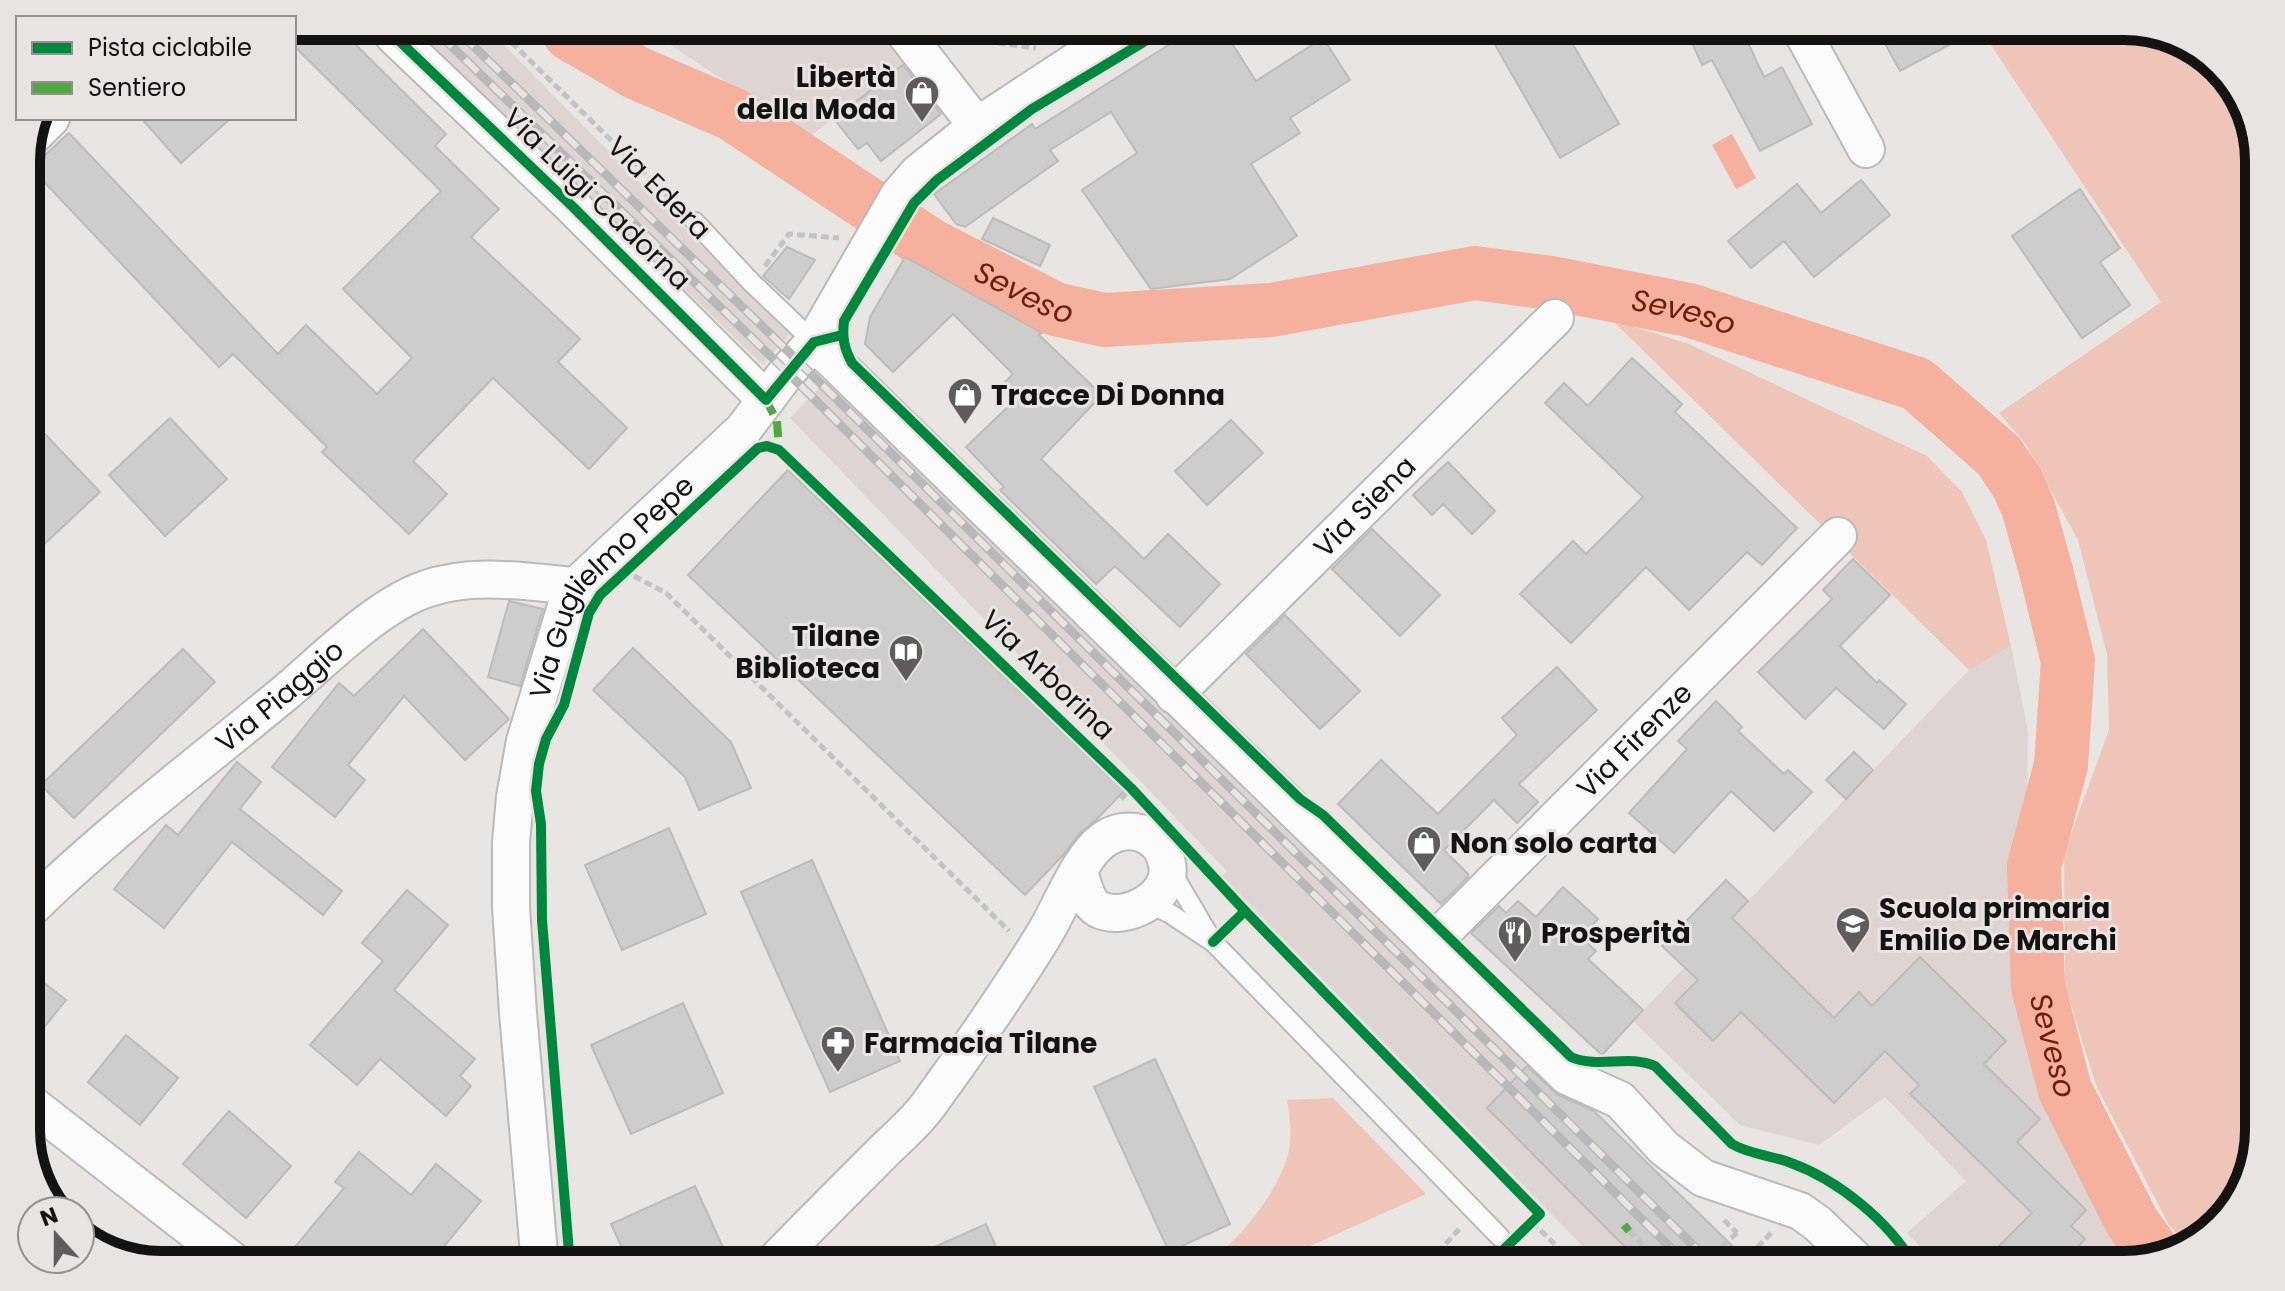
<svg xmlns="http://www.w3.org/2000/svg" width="2285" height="1291" font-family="Poppins,sans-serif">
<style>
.built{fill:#ded5d2}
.green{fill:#efc5b9}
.water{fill:#f5b09e}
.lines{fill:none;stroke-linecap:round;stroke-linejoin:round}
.river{stroke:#f5b09e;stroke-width:54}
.building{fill:#cfcdcc;stroke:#bdbbb9;stroke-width:2}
.lane-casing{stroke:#bcbab8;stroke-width:22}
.street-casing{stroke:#bcbab8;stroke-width:40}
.path{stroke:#c4c3c3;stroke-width:5;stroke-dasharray:8 4;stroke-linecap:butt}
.lane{stroke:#fcfbfb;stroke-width:18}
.street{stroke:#fcfbfb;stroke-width:36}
.rail-casing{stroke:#b8b8b8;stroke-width:9}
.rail{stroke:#e9e4e2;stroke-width:6;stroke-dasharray:18;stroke-linecap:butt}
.quiet{stroke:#51a842;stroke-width:8;stroke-dasharray:16 8;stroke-linecap:butt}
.cycleway-casing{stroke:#e9e4e2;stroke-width:15}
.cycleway{stroke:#00873e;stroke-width:10}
.labels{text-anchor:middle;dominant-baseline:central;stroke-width:6;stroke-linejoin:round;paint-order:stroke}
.poi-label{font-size:28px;font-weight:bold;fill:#151312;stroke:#e9e4e2;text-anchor:start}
.street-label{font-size:28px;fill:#151312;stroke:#e9e4e2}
.water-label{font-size:30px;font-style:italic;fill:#711c03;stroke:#e9e4e2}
.rim{fill:none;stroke:#151312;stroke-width:10}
</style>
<rect width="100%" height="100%" fill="#e8e5e3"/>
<!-- built -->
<g class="built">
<polygon points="890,32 911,59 804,141 771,111 652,33"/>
<polygon points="493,34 789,334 763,365 422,35"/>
<polygon points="832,375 1746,1259 1752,1264 1765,1251 1779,1265 1601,1265 1222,876 1227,871 790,418"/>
<polygon points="2011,646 2028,731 2027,791 2009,943 2016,1004 2048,1098 2088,1188 2133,1263 2124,1265 1939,1265 1907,1233 1966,1181 1885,1097 1819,1145 1740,1125 1633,1021 1969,670"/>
</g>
<!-- green -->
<g class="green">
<polygon points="2124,26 2191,44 2241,93 2259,153 2259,1130 2241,1197 2190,1247 2169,1225 2096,1085 2065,986 2064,853 2109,730 2107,654 2078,540 2025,443 1999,413 2161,302 1979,27"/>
<polygon points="1612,320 1689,344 1927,456 1962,492 1986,540 2011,646 1969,670"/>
<path d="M1333 1098 1426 1194 1268 1265H1205C1237 1243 1281 1190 1289 1150 1292 1134 1290 1117 1287 1100Z"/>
</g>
<!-- water -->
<polygon class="water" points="1732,134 1756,178 1736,189 1712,145"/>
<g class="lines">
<!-- river -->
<path class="river" id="s1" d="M570 34 637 73 732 114 930 245 1055 309 1104 320 1271 310 1475 273 1551 283 1689 310 1917 384 1999 456 2017 483 2028 507 2046 571 2068 661 2061 765 2034 866 2038 987 2065 1090 2132 1222 2156 1256"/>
</g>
<!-- building -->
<g class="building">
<polygon points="1876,27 1983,27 1900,71"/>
<polygon points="1685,28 1741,28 1764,77 1782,67 1812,124 1760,151 1712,60 1702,65"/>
<polygon points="1486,29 1564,29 1619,124 1560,158"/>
<polygon points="1191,31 1224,31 1256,81 1323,38 1350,80 1290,118 1300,133 1251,164 1297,236 1230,279 1151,289 1082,190 1137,153 1111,112 1050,150 1058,161 965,227 956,224 934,194 1032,124 1035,129"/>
<polygon points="294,35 346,35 446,134 435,146 499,209 471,237 580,339 558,362 627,428 589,469 493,378 413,461 447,494 409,534 322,452 327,447 233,354 219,367 31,168 69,133 278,354 306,325 377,394 412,358 343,289 441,191 294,46"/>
<polygon points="903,65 941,114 881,161 867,143 858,149 834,119"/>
<polygon points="141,118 231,118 181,163"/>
<polygon points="1861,180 1890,215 1814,277 1784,241 1751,268 1728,241 1797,184 1821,213"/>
<polygon points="2080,189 2120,248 2100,262 2130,305 2082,338 2012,236"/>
<polygon points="993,218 1050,245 1040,266 982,239"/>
<polygon points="787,247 815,260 789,299 763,276"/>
<polygon points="905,257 1042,333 1039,335 1102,395 1041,459 1144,559 1168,534 1220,584 1180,627 1115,566 1096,584 1000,490 1004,487 966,447 1015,400 1001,386 1013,374 953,314 893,372 865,344 870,317"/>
<polygon points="1632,358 1682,404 1675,412 1797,528 1762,565 1747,552 1689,610 1646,567 1571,643 1520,594 1573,541 1586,554 1643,497 1545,403 1564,383 1588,406"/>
<polygon points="170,418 227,479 165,536 109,475"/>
<polygon points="1231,420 1263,453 1207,505 1175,471"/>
<polygon points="43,432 100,492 39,549 26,536 26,448"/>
<polygon points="1448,462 1495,511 1472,534 1443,504 1432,515 1413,495"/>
<polygon points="788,470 1124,791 1096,820 1080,833 1064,854 1025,895 688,575"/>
<polygon points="1372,529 1440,595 1400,636 1332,569"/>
<polygon points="1853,559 1890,595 1840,646 1877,683 1879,680 1906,704 1884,729 1836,688 1805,719 1758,672 1832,599 1823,590"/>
<polygon points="509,601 543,609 520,686 488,677"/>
<polygon points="1285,615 1360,691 1320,729 1246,654"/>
<polygon points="423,629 509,719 465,760 404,696 348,765 365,780 335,817 272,767 339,683 354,696"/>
<polygon points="633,648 731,742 751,788 699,810 685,777 593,690"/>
<polygon points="183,649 215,682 74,818 41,785"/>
<polygon points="1557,667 1597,710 1519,784 1538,802 1517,823 1494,800 1444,850 1468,874 1468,877 1441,904 1338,804 1381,760 1438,814 1517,735 1502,718"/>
<polygon points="1716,701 1742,727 1738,731 1784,774 1788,770 1812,792 1774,831 1731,791 1674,853 1629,813 1687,749 1678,741"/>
<polygon points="1854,752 1873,770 1846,799 1826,780"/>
<polygon points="237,762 261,782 240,809 342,891 323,915 232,842 164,928 114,889 166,825 178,835"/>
<polygon points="669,828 706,914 622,950 585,865"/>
<polygon points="812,860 900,1061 830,1092 741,892"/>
<polygon points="1726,880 1748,901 1732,918 1834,1018 1859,992 1872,1006 1920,957 2006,1041 1984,1064 2040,1119 2017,1142 2086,1210 2071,1226 2085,1239 2075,1250 2090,1265 2010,1265 1995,1250 2032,1213 1910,1094 1919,1085 1885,1051 1834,1103 1741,1012 1713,1041 1675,1003 1698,980 1662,946"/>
<polygon points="1563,887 1598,919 1581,937 1596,951 1588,959 1643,1010 1602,1055 1471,933 1499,906 1506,913 1518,901 1536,917"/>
<polygon points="407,890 448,925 394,990 475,1059 460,1076 471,1086 446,1116 380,1059 357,1085 310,1045 383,961 362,943"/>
<polygon points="26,969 66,1000 26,1050"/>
<polygon points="683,1003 723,1093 631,1134 591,1045"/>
<polygon points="126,1035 178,1078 140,1125 88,1082"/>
<polygon points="1155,1059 1230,1224 1169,1252 1094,1087"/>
<polygon points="1527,1066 1558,1095 1594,1111 1752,1265 1643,1265 1487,1108"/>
<polygon points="229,1111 291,1166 246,1218 183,1164"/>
<polygon points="359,1152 411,1195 436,1164 481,1201 429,1265 280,1265 344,1188 335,1182"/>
<polygon points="695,1186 731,1265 630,1265 611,1224"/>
<polygon points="986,1224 1004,1265 894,1265"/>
</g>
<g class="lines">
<defs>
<g id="lane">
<polyline points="695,222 752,283 814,342"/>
<polyline points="1170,869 1210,937"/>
<polyline points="1148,903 1169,913 1213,942 1500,1237"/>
</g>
<g id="street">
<polyline points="1800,28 1866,149"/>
<polyline points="904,32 977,126"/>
<polyline points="393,35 572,206 766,400"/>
<polyline points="35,134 51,118"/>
<polyline points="814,342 1567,1076 1620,1100 1664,1148 1703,1178 1800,1211 1817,1223 1861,1265"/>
<path id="s2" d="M1174 695 1555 318"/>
<path id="s3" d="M26 913C106 834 198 765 285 693 324 660 378 605 426 589 473 572 527 582 576 586"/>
<path id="s4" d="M1431 944 1838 536"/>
<polyline points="26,1100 238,1265"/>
<path id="s5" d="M540 1265 518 1013 511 907V842L515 797 525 741 567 603 576 586 743 430 787 372 814 342 899 195 918 173 977 126 1088 53 1130 31"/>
<path d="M771 1265C806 1229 842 1193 878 1157 894 1140 915 1124 929 1104 969 1049 1009 992 1045 933 1060 908 1080 857 1102 841 1127 822 1161 832 1167 864 1174 897 1125 923 1098 909 1087 903 1083 884 1079 872"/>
</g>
</defs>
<!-- lane casing -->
<use href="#lane" class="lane-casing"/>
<!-- street casing -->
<use href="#street" class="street-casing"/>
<!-- path -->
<g class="path">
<polyline points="503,34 680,208"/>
<polyline points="950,37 1036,48"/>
<polyline points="765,266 789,234 839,238"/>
<polyline points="634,576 666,593 1009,931"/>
<polyline points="1121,799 1131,788"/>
<polyline points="1724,1220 1737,1233"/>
<polyline points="1532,1222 1576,1265"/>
<polyline points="1629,1231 1663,1265"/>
<polyline points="1713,1254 1739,1231"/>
<polyline points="1436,1265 1440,1250 1461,1227"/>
<polyline points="1741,1265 1771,1233"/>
</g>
<!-- lane -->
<use href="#lane" class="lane"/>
<!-- street -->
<use href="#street" class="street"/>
<defs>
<g id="rail">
<polyline points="439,34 787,372 1688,1265"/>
<polyline points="461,34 797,360 1713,1265"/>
</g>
</defs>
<!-- rail casing -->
<use href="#rail" class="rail-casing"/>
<!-- rail -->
<use href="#rail" class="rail"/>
<!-- quiet -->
<g class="quiet">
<polyline points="766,400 777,421 779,450"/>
<polyline points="1624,1225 1629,1231"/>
</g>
<defs>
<g id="cycleway">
<path d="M1162 31 1032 109 937 180 914 203 844 321C842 338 844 348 852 363L1300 799 1323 815 1571 1057C1599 1069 1628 1054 1655 1066L1732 1144C1751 1155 1771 1155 1791 1163 1838 1180 1889 1221 1914 1265"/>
<polyline points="393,35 572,206 766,400 814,342 842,335"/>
<polyline points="1245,911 1540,1214 1488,1265"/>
<polyline points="570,1265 542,920 541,824 536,791 539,764 546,739 564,705 589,613 600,595 758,448 767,446 779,450 1131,788 1245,911 1213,942"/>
</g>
</defs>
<!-- cycleway casing -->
<use href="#cycleway" class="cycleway-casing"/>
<!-- cycleway -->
<use href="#cycleway" class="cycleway"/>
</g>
<!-- icons -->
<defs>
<symbol id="shop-pin" viewBox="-11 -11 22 30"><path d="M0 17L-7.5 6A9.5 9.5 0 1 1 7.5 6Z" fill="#5f5c5b" stroke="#e9e4e2"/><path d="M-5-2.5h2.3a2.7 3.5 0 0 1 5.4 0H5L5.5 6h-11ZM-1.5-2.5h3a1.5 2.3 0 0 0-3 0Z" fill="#fff"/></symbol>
<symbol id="library-pin" viewBox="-11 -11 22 30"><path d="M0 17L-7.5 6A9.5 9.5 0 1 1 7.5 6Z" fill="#5f5c5b" stroke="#e9e4e2"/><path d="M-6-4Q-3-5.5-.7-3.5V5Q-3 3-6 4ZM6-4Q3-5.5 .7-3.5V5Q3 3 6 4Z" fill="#fff"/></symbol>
<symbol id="school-pin" viewBox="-11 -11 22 30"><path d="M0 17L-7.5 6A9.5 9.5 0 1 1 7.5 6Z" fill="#5f5c5b" stroke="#e9e4e2"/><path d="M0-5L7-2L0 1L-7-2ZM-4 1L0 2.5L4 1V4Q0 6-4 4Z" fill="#fff"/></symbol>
<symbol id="restaurant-pin" viewBox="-11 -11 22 30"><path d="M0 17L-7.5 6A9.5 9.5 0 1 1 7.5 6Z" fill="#5f5c5b" stroke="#e9e4e2"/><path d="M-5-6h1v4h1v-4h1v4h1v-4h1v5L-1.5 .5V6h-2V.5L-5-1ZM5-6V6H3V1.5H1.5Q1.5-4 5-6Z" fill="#fff"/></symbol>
<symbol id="pharmacy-pin" viewBox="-11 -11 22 30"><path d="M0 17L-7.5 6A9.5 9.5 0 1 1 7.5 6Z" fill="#5f5c5b" stroke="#e9e4e2"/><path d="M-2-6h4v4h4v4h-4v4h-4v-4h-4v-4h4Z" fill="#fff"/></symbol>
</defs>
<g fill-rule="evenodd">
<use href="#shop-pin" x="902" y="73" width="40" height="54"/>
<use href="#shop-pin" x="945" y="375" width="40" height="54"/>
<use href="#library-pin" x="886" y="632" width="40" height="54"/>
<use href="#shop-pin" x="1404" y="823" width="40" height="54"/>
<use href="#school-pin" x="1833" y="904" width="40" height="54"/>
<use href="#restaurant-pin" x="1495" y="913" width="40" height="54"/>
<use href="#pharmacy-pin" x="818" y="1023" width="40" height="54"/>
</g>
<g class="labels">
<!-- poi labels -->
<g class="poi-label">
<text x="896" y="77" text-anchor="end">Libertà<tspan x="896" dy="32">della Moda</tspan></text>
<text x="991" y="395">Tracce Di Donna</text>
<text x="880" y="636" text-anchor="end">Tilane<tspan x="880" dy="32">Biblioteca</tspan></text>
<text x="1450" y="843">Non solo carta</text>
<text x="1879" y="908">Scuola primaria<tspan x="1879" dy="32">Emilio De Marchi</tspan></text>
<text x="1541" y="933">Prosperità</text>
<text x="864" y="1043">Farmacia Tilane</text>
</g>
<!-- street labels -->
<g class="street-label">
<text transform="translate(659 188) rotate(45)">Via Edera</text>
<text transform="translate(597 199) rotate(44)">Via Luigi Cadorna</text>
<text stroke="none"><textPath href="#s2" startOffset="268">Via Siena</textPath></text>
<text stroke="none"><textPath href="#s5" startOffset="708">Via Guglielmo Pepe</textPath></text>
<text transform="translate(1048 675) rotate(44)">Via Arborina</text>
<text stroke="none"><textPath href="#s3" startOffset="334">Via Piaggio</textPath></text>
<text stroke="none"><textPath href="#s4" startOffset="288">Via Firenze</textPath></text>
</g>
<!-- water labels -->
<g class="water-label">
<text stroke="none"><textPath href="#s1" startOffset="524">Seveso</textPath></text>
<text stroke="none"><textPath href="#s1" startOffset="1196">Seveso</textPath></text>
<text stroke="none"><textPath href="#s1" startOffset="2158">Seveso</textPath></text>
</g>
</g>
<!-- crop -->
<path d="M0 0H2285V1291H0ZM161 40H2124A121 121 0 0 1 2245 161V1130A121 121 0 0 1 2124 1251H161A121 121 0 0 1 40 1130V161A121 121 0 0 1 161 40Z" fill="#e9e4e2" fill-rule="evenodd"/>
<path class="rim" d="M161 40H2124A121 121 0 0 1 2245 161V1130A121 121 0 0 1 2124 1251H161A121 121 0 0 1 40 1130V161A121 121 0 0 1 161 40Z"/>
<!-- legend -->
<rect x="16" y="16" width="280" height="104" fill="#e9e4e2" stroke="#94908f" stroke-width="2"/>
<rect x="32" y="42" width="40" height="12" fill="#00873e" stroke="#94908f" stroke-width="2"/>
<text x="88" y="56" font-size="24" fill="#151312">Pista ciclabile</text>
<rect x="32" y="82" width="40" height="12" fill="#51a842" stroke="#94908f" stroke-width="2"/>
<text x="88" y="96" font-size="24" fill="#151312">Sentiero</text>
<!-- north arrow -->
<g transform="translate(56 1235) rotate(339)"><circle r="38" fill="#e9e4e2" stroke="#94908f" stroke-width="2"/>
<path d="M0-6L14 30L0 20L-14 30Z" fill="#5f5c5b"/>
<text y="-12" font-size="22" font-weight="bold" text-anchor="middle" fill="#151312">N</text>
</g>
</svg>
